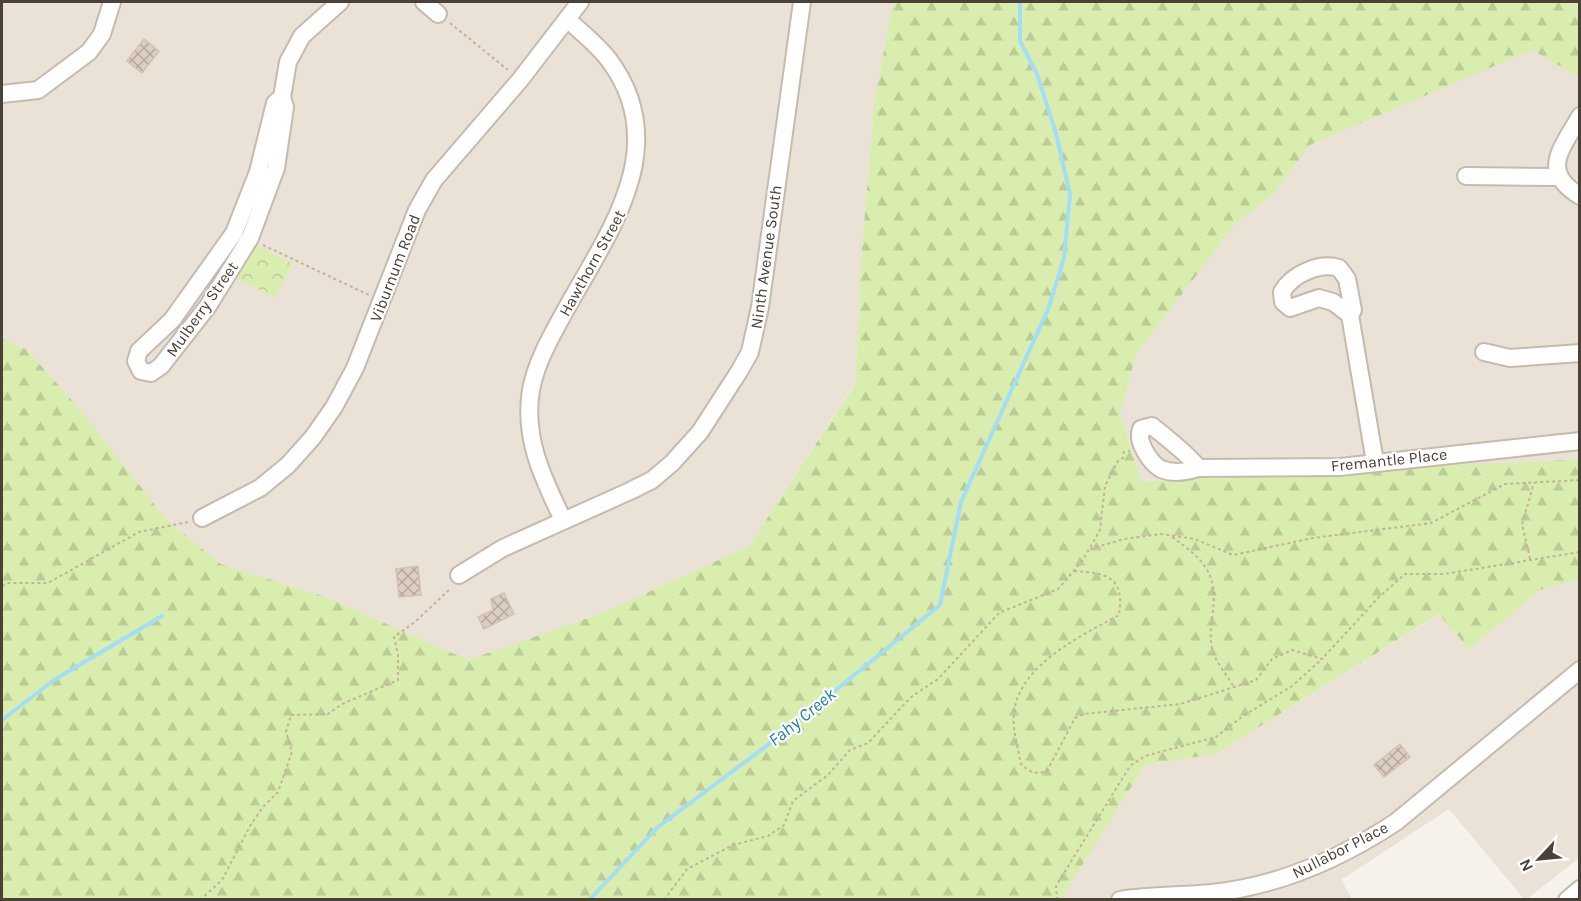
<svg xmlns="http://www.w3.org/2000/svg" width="1581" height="901" font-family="Karla,sans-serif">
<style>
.residential{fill:#eae2d7}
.forest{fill:url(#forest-firs)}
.park{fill:url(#park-crowns)}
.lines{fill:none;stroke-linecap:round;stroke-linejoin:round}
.stream{stroke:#a2def7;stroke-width:4}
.building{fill:url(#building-cross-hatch);stroke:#d4c2b0;stroke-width:1.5}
.minor-casing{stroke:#c6baae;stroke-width:20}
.path{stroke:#c6b19b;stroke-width:2;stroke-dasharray:3 3;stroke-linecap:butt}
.minor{stroke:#fff;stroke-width:16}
.labels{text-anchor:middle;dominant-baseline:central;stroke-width:4.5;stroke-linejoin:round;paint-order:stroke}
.street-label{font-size:16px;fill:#4b4137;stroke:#fff}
.water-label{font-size:18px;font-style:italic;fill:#227fa7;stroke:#fff}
</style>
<defs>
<pattern id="forest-firs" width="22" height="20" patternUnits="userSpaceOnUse" patternTransform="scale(1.5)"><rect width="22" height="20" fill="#d9edaf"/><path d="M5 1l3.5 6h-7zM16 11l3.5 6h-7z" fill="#bccc97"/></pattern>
<pattern id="park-crowns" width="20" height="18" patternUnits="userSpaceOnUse" patternTransform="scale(1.5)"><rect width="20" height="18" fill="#d9edaf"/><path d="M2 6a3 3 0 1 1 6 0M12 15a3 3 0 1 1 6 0" fill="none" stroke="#bccc97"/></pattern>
<pattern id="building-cross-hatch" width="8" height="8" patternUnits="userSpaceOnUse" patternTransform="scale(1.5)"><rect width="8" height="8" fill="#dccec1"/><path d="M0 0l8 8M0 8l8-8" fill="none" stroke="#b4a99e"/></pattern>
</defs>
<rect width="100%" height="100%" fill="#f6f1ea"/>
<!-- residential -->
<g class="residential">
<polygon points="2,2 893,2 874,104 861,260 855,383 749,546 602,613 468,660 326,597 221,564 166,519 78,407 26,349 2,339"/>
<polygon points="1532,49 1579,77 1579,459 1359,471 1261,473 1142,482 1120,415 1136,355 1236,223 1273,195 1310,145"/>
<polygon points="1579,580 1579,858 1527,899 1524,899 1449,809 1341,880 1352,899 1065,900 1064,894 1145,765 1216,754 1440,614 1469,649 1540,590"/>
</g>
<!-- forest -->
<path class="forest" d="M893 2H1579V77L1532 50 1310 145 1273 195 1236 223 1136 355 1120 415 1142 482C1287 471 1434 467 1579 459V580L1540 590 1469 649 1439 614 1216 754 1145 765 1064 894 1065 899H2V339L26 349 78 407 166 519 221 564 326 597 468 660 602 613 749 546 855 384 861 260 874 104Z"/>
<!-- park -->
<polygon class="park" points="252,243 293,264 275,298 235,277"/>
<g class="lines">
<!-- stream -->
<g class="stream">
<polyline points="2,720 54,680 162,616"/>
<polyline points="589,900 658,827 781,735 940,605 961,502 1049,307 1064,258 1070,194 1055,130 1037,74 1020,41 1020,2"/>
</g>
</g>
<!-- building -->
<g class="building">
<polygon points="144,39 159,51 142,73 127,61"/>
<polygon points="418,566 421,595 399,597 396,569"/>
<polygon points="504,593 514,614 484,629 478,617 493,610 491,599"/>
<polygon points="1400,744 1410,757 1384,777 1374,765"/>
</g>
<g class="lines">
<defs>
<g id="minor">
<polyline points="424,2 438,14"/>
<polyline points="2,94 38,90 89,52 102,34 112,2"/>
<polyline points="282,97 275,103 258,172 234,233 172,320 139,351 136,361 141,371 151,373 161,366 208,306 250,238 276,168 285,107 282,97 288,62 302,36 340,2"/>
<path d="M1580 116C1562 149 1539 171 1580 196"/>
<polyline points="1466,176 1557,177"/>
<path d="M1350 315 1333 302 1319 298 1290 308 1283 302 1282 292C1292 274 1320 262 1339 268L1347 279 1353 310 1350 315 1375 462"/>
<polyline points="1484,352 1510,358 1580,353"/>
<path d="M1198 468C1195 460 1162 434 1152 426L1141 429C1136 441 1150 463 1161 469 1173 474 1186 472 1198 468L1340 467 1580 441"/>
<polyline points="202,518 260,488 288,465 313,437 334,407 355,368 417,210 434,180 520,80 580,2"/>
<path d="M563 520C543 478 523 438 531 390 536 362 552 335 565 311 608 233 674 147 609 60 598 45 581 32 567 19"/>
<polyline points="459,575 503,548 630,491 652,480 672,463 700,432 740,370 750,352 760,307 802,2"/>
<path d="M1120 900C1150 895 1181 896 1212 893 1279 886 1340 859 1396 822L1580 670"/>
<polyline points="1567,900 1580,889"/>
</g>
</defs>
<!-- minor casing -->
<use href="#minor" class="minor-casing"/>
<!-- path -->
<g class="path">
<polyline points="450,23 508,70"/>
<polyline points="263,245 369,295"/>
<path d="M1172 537C1206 561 1219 575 1212 618 1210 629 1210 645 1214 655 1219 666 1228 677 1234 687"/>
<polyline points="1090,549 1124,539 1161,534 1195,539 1233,555 1313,538 1431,523 1505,484 1580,480"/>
<polyline points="1530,559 1522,524 1534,483"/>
<path d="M1074 571C1107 573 1125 577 1119 615 1081 636 1019 665 1014 713 1012 729 1018 748 1021 764 1030 772 1035 775 1047 771L1075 718 1084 714 1180 704 1222 691 1256 680 1272 659 1292 650 1322 659 1377 599 1405 574H1444L1580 552"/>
<polyline points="2,586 9,583 48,583 139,532 188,522"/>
<polyline points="200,900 222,880 250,826 262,808 278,792 292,752 286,732 291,715 328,714 342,704 398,680 398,655 394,637 415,622 451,588"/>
<polyline points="664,900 687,869 733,845 768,836 784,825 793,801 828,775 850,750 868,743 911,697 938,679 999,613 1058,589 1083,560 1100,530 1105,486 1118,461 1123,458 1124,452 1130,451"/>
<polyline points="1057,900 1056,886 1130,766 1145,756 1216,737 1243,716 1292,686 1322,659"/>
</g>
<!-- minor -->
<use href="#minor" class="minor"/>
</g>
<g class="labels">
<!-- street labels -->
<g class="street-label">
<text transform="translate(766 257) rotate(-82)">Ninth Avenue South</text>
<text transform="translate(592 263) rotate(-61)">Hawthorn Street</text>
<text transform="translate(395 268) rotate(-69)">Viburnum Road</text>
<text transform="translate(202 309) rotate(-55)">Mulberry Street</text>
<text transform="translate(1389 460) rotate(-6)">Fremantle Place</text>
<text transform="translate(1340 850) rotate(-27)">Nullabor Place</text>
</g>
<!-- water labels -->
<g class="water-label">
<text transform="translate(802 717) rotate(-39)">Fahy Creek</text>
</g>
</g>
<!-- border -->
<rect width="1581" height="901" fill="none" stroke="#4b4137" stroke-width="6"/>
<!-- north arrow -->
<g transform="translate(1539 859) rotate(244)" stroke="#ffffff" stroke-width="4.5" paint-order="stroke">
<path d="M0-4.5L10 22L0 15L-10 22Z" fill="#4b4137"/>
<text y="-9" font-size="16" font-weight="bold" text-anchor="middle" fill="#4b4137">N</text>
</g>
</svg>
